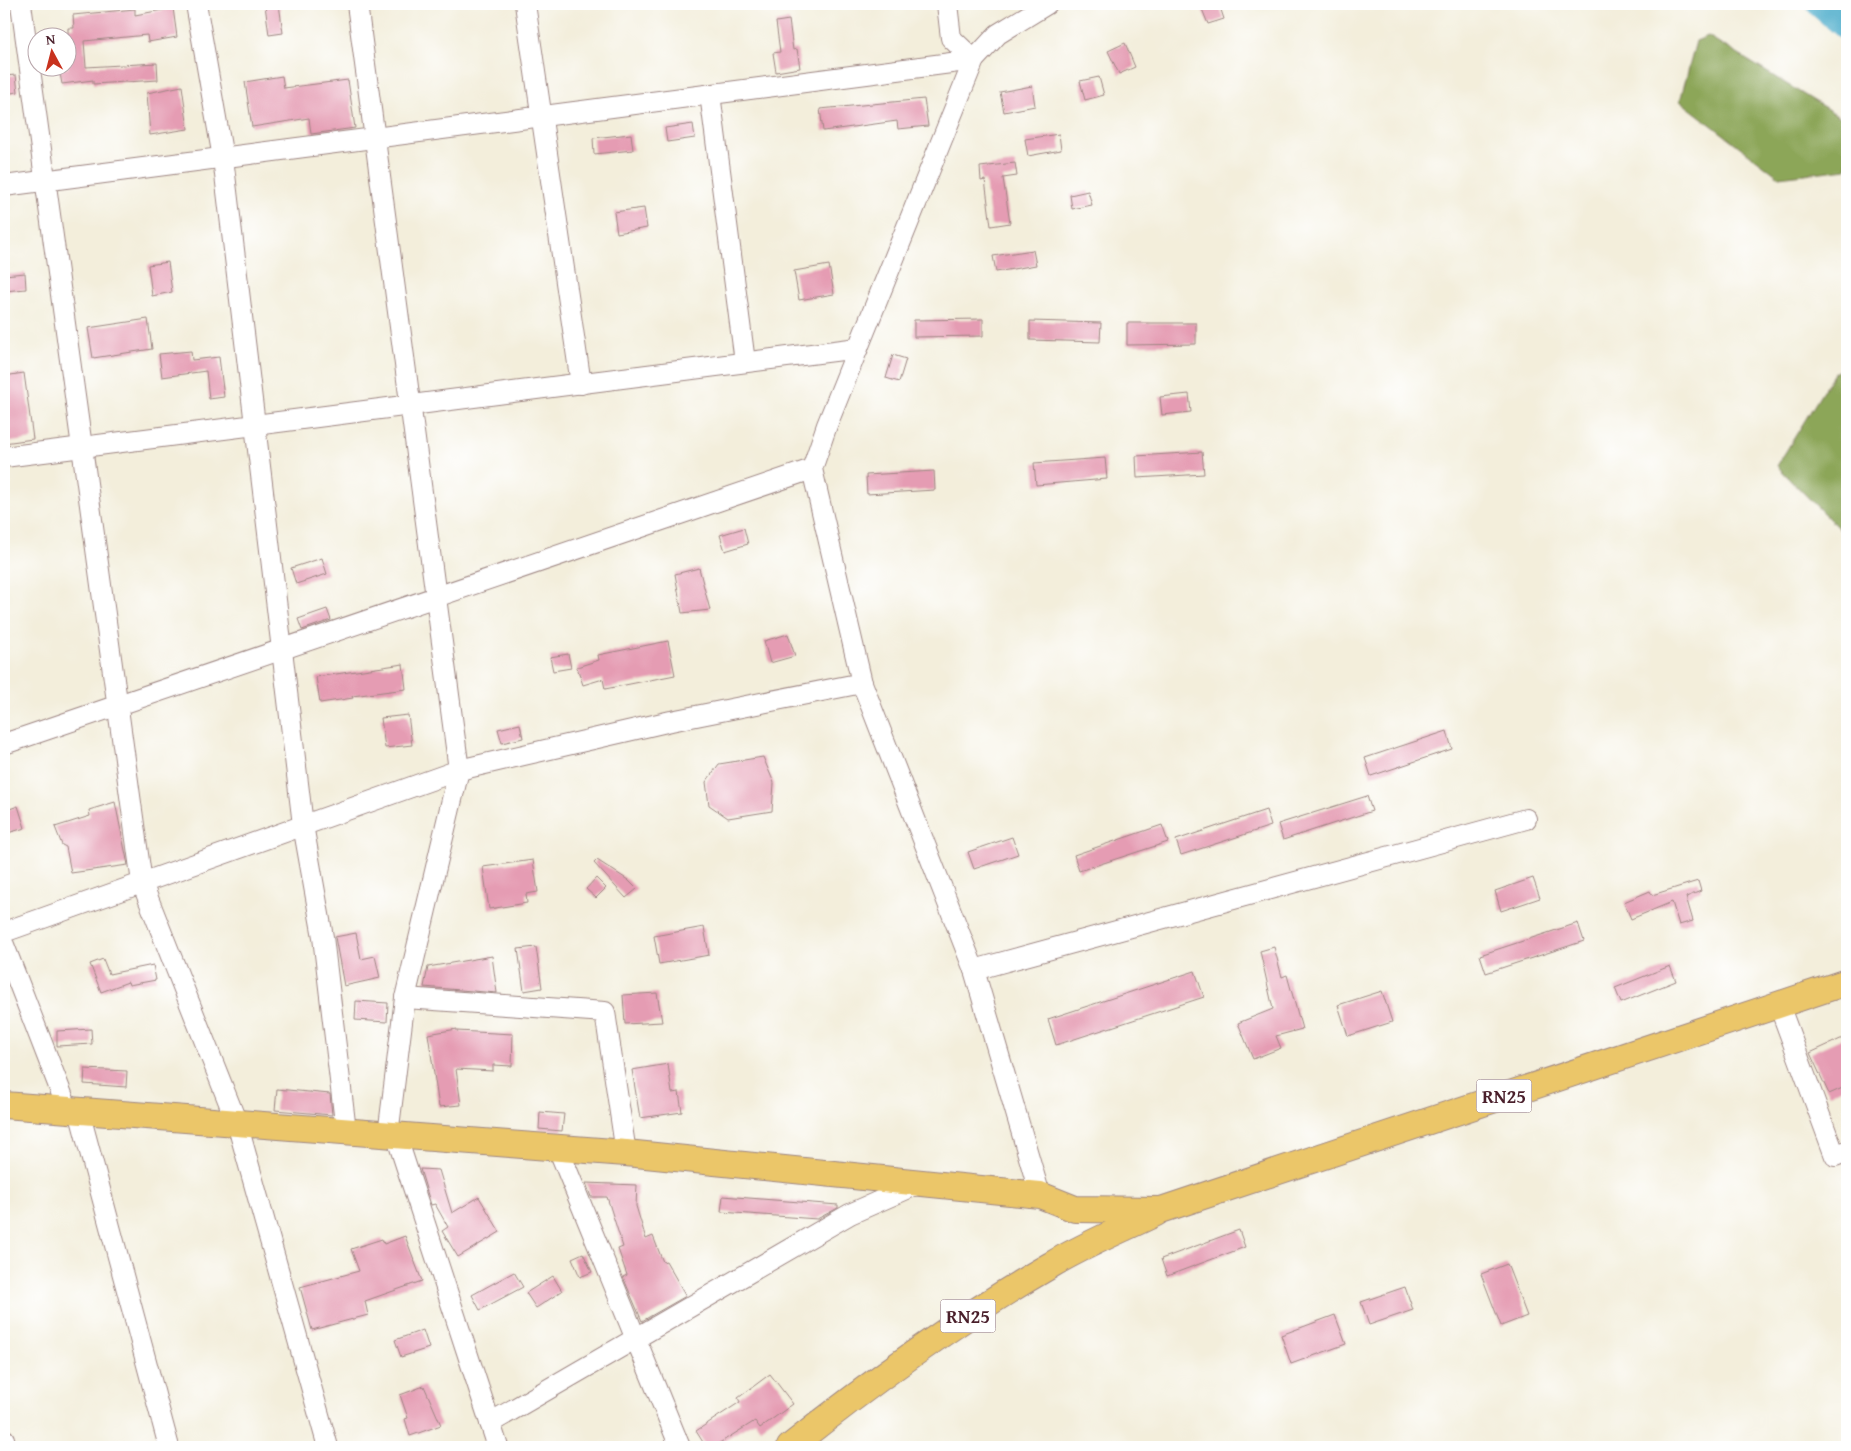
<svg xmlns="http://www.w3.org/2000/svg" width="1851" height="1451" font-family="'Gentium Book Plus',serif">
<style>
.forest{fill:#8ca658;stroke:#6b6242}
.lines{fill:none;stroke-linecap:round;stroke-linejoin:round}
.river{stroke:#4bacca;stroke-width:30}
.building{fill:#e59cb3}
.minor-casing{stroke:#9e8683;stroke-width:22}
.major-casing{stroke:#9e8683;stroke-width:28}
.minor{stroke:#fff;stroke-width:20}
.major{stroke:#ebc669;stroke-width:26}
.labels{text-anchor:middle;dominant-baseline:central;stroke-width:4;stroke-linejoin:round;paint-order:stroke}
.shield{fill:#fff;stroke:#80626b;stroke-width:1}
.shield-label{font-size:19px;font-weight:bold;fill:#4a1f2b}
</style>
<rect width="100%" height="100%" fill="#fff"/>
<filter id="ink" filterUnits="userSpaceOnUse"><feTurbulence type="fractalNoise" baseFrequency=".02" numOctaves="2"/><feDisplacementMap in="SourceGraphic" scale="10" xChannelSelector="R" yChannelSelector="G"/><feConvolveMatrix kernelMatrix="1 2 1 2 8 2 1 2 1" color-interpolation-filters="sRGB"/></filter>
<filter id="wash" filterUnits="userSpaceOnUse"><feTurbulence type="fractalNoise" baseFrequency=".0096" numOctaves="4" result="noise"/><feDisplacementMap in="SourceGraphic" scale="20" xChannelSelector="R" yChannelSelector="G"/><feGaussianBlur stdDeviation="1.12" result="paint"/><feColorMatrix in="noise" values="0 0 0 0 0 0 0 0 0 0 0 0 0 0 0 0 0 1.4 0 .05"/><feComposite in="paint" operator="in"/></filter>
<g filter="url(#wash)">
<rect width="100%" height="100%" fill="#f3eedb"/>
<!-- forest -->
<g class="forest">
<polygon points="1708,36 1847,121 1847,169 1779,177 1680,101 1696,41"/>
<polygon points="1847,366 1847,537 1777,466 1834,373"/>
</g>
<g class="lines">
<!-- river -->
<polyline class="river" points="1822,4 1847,25"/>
</g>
<g id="blocks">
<!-- building -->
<g class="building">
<polygon points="279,4 283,33 269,35 265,5"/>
<polygon points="1200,4 1219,4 1224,19 1208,24"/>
<polygon points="173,8 177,37 148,42 147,35 84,41 86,67 157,63 158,80 93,84 93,80 62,84 59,68 68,68 68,28 74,28 73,15 135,9 135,15"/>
<polygon points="789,20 793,50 797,49 800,68 776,72 773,53 780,52 776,22"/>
<polygon points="1125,43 1135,67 1119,74 1108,51"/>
<polygon points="16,75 18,92 4,94 4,76"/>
<polygon points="282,76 284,88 348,80 355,128 311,134 309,118 252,127 245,82"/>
<polygon points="1099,77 1104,95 1085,100 1080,81"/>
<polygon points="182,86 188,129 150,135 147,93"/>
<polygon points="1032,86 1035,106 1004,112 1000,92"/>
<polygon points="924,99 928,126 898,129 897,121 823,131 820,109"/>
<polygon points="693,124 695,138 667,142 665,128"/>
<polygon points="631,134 633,150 594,154 593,138"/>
<polygon points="1059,134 1061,150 1028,156 1025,139"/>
<polygon points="1015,163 1017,176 1003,178 1010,223 991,226 985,180 981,181 980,167"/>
<polygon points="1088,191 1092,205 1072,209 1070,195"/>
<polygon points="644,208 647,228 617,233 614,212"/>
<polygon points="1033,250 1036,265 996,272 993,256"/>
<polygon points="168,262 172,292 152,296 148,265"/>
<polygon points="829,265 834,294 799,300 794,271"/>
<polygon points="25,273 26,289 4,291 4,275"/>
<polygon points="148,319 152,349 93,358 88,328"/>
<polygon points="983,319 983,336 914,337 914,320"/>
<polygon points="1030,321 1101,323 1100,342 1030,340"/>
<polygon points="1127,323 1196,323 1196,344 1127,345"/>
<polygon points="191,351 192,360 219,357 224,397 209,399 206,371 162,377 159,354"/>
<polygon points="893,355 906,359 899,382 886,378"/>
<polygon points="24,373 33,439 4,443 4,376"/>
<polygon points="1189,394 1191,412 1162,415 1160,397"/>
<polygon points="1202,452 1204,474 1137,478 1136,456"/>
<polygon points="1105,458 1107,479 1036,485 1034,463"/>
<polygon points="934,471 935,490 867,494 866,475"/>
<polygon points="744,528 748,544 725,551 720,535"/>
<polygon points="322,558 327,574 296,584 291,568"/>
<polygon points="699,568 710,610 682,613 675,574"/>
<polygon points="327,609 331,620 302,630 298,619"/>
<polygon points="788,634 795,656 770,663 764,641"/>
<polygon points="668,641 675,675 605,689 603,679 583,685 577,667 599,660 598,655"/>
<polygon points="568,654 571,668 553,671 550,657"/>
<polygon points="403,664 406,689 352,696 353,698 320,703 316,677"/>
<polygon points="408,715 412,745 385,748 381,718"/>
<polygon points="520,724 523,738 502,743 498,729"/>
<polygon points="1447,731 1452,749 1371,776 1365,758"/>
<polygon points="763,757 774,783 772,811 728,818 709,805 706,782 719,764"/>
<polygon points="1367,796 1372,811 1283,840 1278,824"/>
<polygon points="115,802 128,865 71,873 66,847 62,845 55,827 90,816 89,810"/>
<polygon points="18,806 25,828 4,834 4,811"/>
<polygon points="1266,810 1271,826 1181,855 1176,840"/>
<polygon points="1162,825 1168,842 1079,871 1074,855"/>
<polygon points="1012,837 1018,854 974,869 968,852"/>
<polygon points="533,860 538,892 526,894 527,903 489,909 483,867"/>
<polygon points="597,860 628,880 637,889 626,898 594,863"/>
<polygon points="596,878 606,888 596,898 586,889"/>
<polygon points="1533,878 1540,898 1501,911 1495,891"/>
<polygon points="1698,881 1701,891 1686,897 1693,921 1679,925 1672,902 1631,919 1624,902 1650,891 1652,895"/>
<polygon points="1578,923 1584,941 1486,973 1480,955"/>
<polygon points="704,927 709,955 659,964 654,936"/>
<polygon points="356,933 361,959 375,956 380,978 344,986 335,937"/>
<polygon points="536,947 542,988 524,991 518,949"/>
<polygon points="1274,947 1282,977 1287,975 1302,1029 1276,1036 1281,1048 1253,1059 1238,1023 1273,1009 1260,951"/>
<polygon points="492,956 497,993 424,987 428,967"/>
<polygon points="103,959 109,974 153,965 156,980 129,985 128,982 101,992 90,964"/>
<polygon points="1670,966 1676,981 1621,1003 1615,988"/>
<polygon points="1195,971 1204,997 1056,1045 1048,1019"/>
<polygon points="1382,991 1392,1022 1348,1036 1338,1005"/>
<polygon points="657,993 662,1022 625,1024 623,995"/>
<polygon points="356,1001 388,1003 387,1022 355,1020"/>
<polygon points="91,1029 92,1044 57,1046 57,1031"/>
<polygon points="457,1029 457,1031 513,1034 512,1066 493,1065 493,1071 456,1069 461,1105 439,1107 428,1034"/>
<polygon points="1847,1036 1847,1086 1829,1094 1810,1053"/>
<polygon points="668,1064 672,1093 679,1092 682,1112 640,1118 632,1070"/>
<polygon points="85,1069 127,1071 126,1087 84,1084"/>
<polygon points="277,1089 330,1094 332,1115 275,1110"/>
<polygon points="540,1112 564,1114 562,1131 539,1129"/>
<polygon points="420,1169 439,1170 452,1213 479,1197 500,1232 458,1257 442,1231 448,1227 435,1204 431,1205"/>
<polygon points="586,1183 637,1185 636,1206 646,1239 653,1236 663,1262 666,1261 686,1296 642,1321 623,1277 627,1275 618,1249 623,1247 607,1197 591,1197"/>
<polygon points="723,1196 838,1205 838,1208 817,1219 721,1212"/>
<polygon points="1239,1230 1245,1247 1167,1276 1161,1259"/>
<polygon points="405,1236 422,1281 365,1301 368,1315 312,1330 300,1287 359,1271 351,1249 382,1239 384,1244"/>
<polygon points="583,1253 592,1272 580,1277 572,1258"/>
<polygon points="1507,1264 1527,1316 1501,1326 1481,1274"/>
<polygon points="514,1272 523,1287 480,1310 472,1295"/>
<polygon points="553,1276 562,1291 536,1308 526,1293"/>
<polygon points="1405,1287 1413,1310 1369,1325 1361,1302"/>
<polygon points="1335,1315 1346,1344 1291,1364 1281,1335"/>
<polygon points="423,1330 429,1348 401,1357 395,1340"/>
<polygon points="770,1374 793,1404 760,1428 755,1421 713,1447 706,1447 696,1431 740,1402 738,1398"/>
<polygon points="424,1386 441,1425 410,1436 405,1419 408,1418 400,1395"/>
</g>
</g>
</g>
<g filter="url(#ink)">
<use href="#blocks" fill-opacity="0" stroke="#9e8683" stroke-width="1"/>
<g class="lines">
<defs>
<g id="minor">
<polyline points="21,4 142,883 237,1123 328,1447"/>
<polyline points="196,4 223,158 303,825 323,937 346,1131"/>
<polyline points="357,4 459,770 405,998 388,1135"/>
<polyline points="525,4 581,384"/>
<polyline points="947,4 951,38 974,60"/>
<polyline points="710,94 745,362"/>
<polyline points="4,186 974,60"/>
<polyline points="4,457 858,348"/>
<polyline points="862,683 974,970 1040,1195"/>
<polyline points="4,744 812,469"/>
<polyline points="4,932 459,770 671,721 862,683 812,469 827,425 974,60 998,34 1047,4"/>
<polyline points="4,945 68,1110"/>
<polyline points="974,970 1526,819"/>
<polyline points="405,998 605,1012 626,1153"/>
<polyline points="1779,1005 1835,1156 1847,1151"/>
<polyline points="79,1111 169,1447"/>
<polyline points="396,1135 498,1447"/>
<polyline points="558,1148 680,1447"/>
<polyline points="490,1423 850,1214 918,1184"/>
<polyline points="4,1439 6,1447"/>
</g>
<g id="major">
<polyline points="4,1105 626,1153 1040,1195 1075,1209 1161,1210 1847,982"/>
<path d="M790 1447C873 1381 959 1318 1051 1265 1084 1245 1121 1230 1156 1213"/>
</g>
</defs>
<!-- minor casing -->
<use href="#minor" class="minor-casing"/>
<!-- major casing -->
<use href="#major" class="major-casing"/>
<!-- minor -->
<use href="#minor" class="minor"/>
<!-- major -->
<use href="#major" class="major"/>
</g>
</g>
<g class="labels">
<!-- shield labels -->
<g class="shield">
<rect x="1476.5" y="1079.5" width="55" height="33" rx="4"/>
<rect x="940.5" y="1299.5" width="55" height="33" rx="4"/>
</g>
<g class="shield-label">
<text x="1504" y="1096">RN25</text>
<text x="968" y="1316">RN25</text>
</g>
</g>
<!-- margin -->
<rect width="1851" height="1451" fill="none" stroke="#fff" stroke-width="20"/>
<!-- north arrow -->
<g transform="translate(52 52) rotate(353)"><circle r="24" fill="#ffffff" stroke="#b7a5aa"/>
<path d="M0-4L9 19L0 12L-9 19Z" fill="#c8321e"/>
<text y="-8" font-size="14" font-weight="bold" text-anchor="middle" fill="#4a1f2b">N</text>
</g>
</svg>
